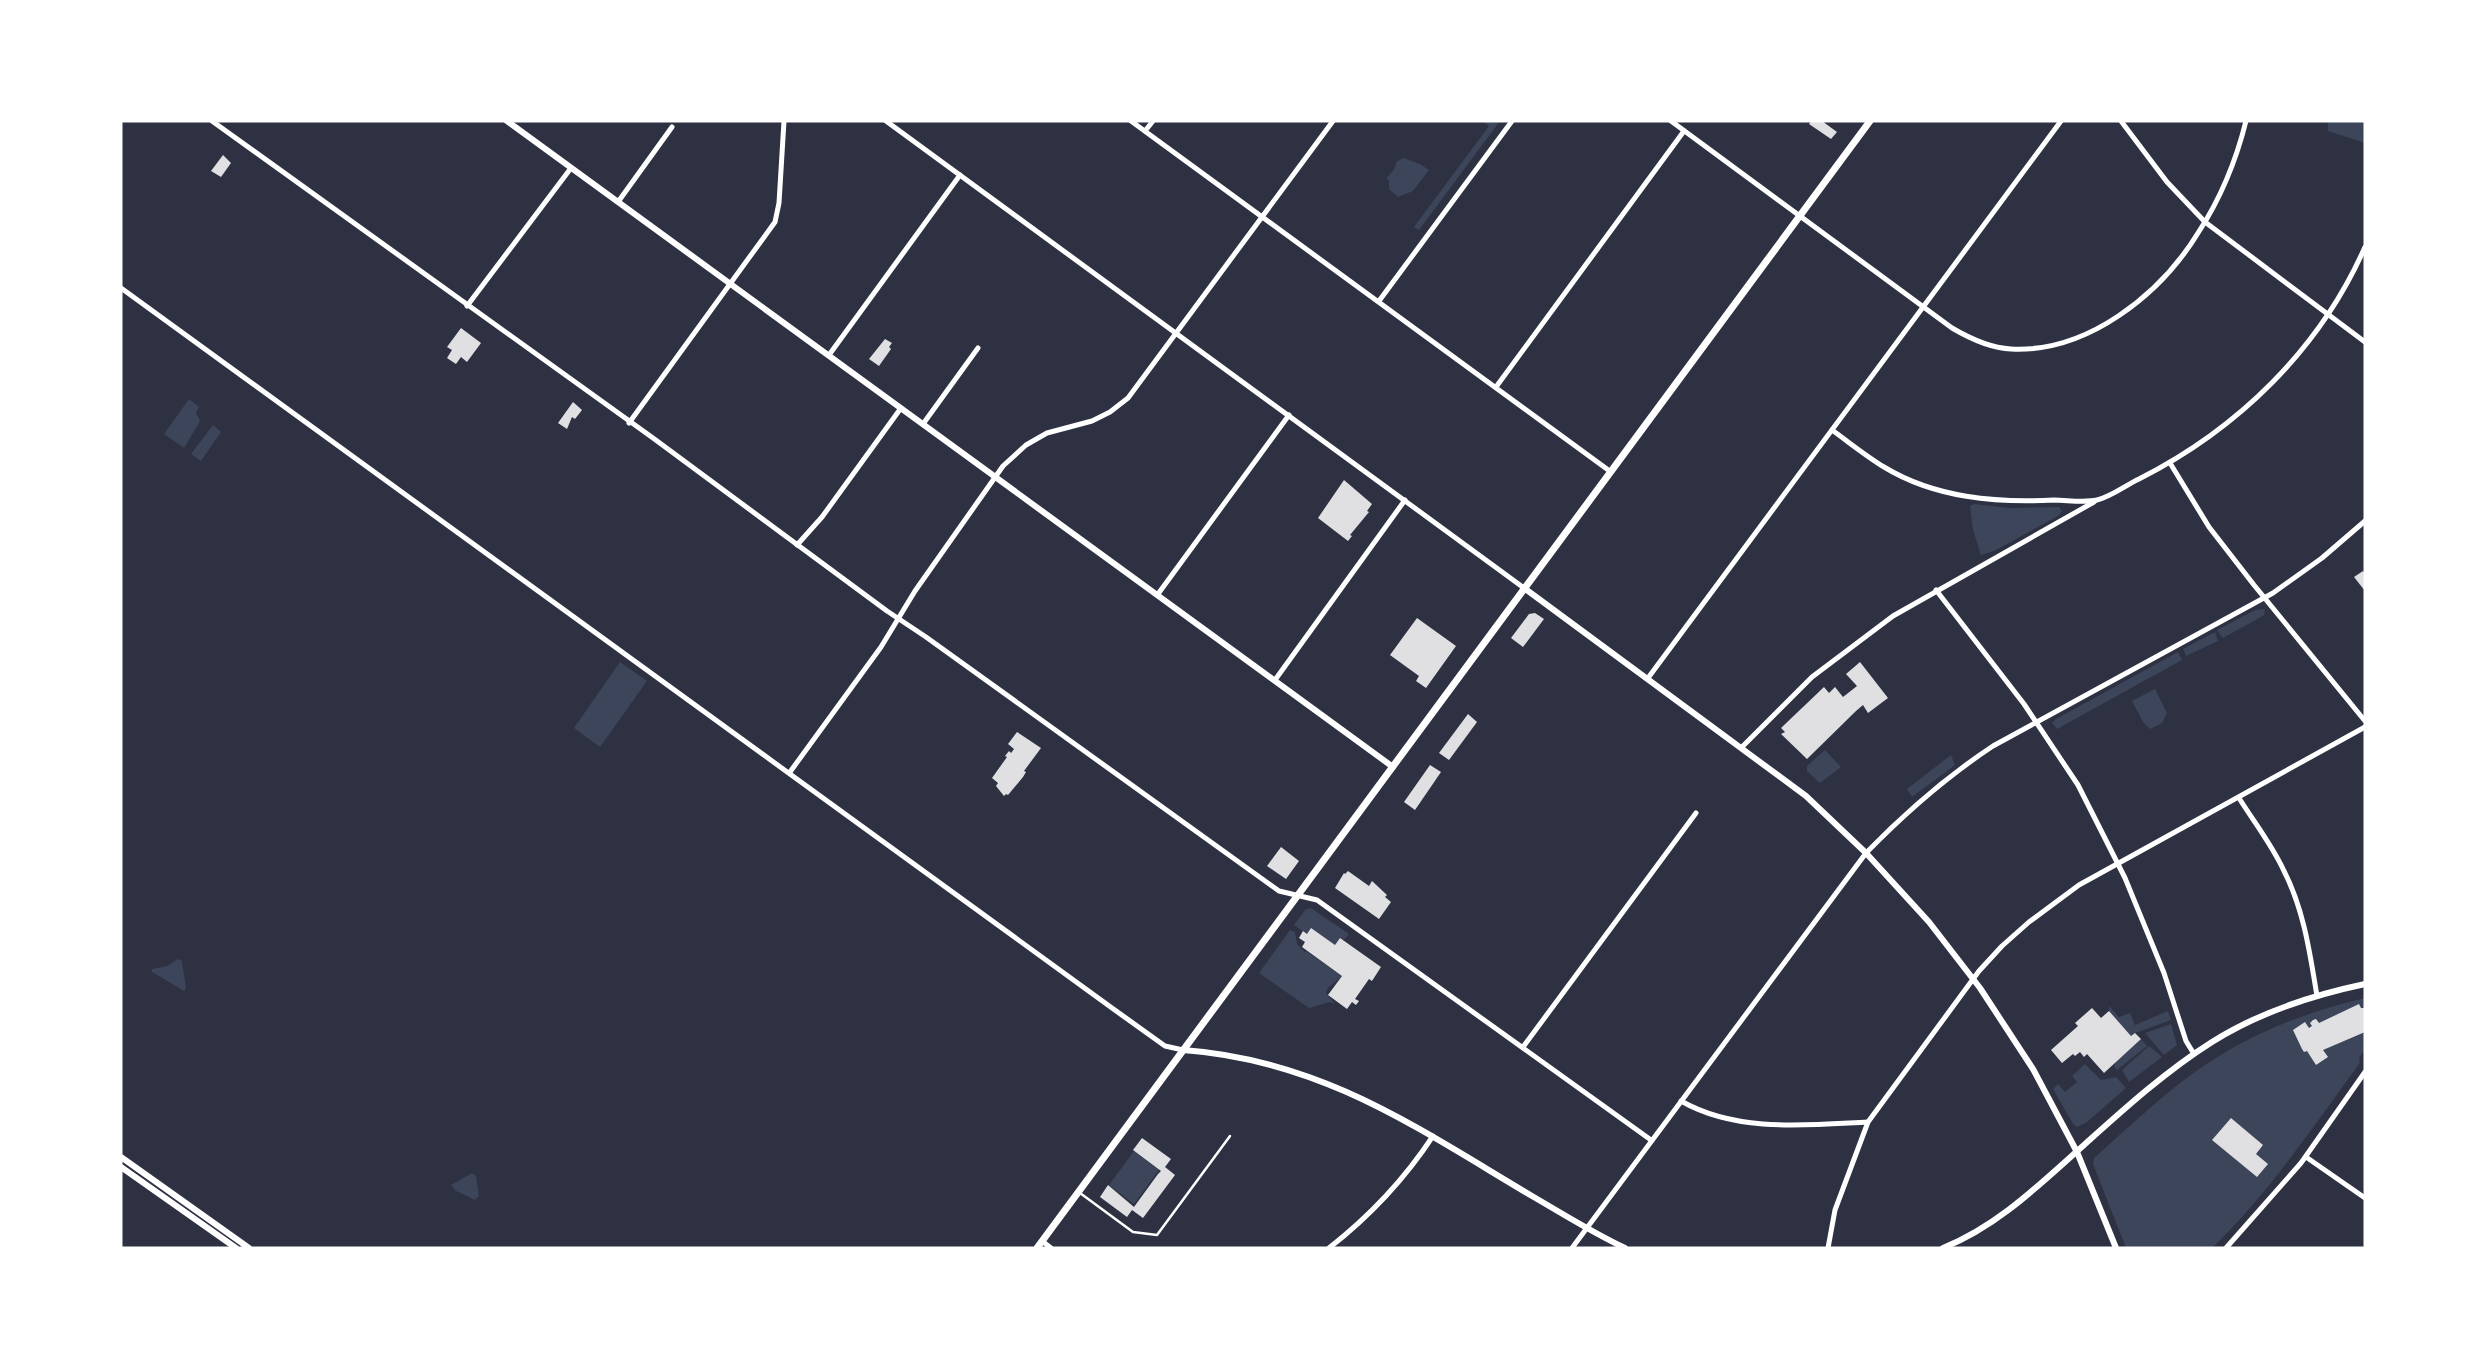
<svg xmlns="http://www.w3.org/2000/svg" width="2486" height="1369" font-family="Mulish,sans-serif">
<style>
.green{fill:#3c4559}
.building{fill:#e0e0e3}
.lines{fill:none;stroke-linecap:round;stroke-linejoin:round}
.service{stroke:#fff;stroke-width:2.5}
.minor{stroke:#fff;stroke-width:5}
.tertiary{stroke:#fff;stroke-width:6}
.secondary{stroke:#fff;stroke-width:7}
</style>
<rect width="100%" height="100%" fill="#2d3142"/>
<!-- green -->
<g class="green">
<polygon points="1483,121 1500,121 1419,230 1414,227 1489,126"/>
<polygon points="2328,121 2365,121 2365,143 2328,131"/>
<polygon points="1404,158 1420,164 1429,170 1413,191 1398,197 1389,189 1389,180 1386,179 1395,168 1396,162"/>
<polygon points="189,399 199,407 196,413 200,421 184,448 164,434"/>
<polygon points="213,425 221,432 201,461 191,454"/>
<polygon points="1974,504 2010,508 2059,507 2062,511 2058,516 1994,551 1981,555 1973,530 1970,506"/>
<polygon points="2265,609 2264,615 2259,618 2223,638 2217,630 2255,610"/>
<polygon points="2215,632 2218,641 2186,656 2183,649"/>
<polygon points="2178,652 2182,660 2057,729 2052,723 2056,719"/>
<polygon points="620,662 647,681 600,747 574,728"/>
<polygon points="2155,689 2167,713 2162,723 2150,729 2143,722 2132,701"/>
<polygon points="1825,750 1841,767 1820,783 1807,771 1807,766"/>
<polygon points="1951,755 1955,765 1912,797 1907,789"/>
<polygon points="1311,908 1349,934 1344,940 1340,938 1335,945 1307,934 1294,925 1306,909"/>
<polygon points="1290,930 1295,932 1297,944 1305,952 1306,951 1342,976 1328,988 1326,993 1335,1004 1330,1002 1309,1008 1259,973"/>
<polygon points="178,959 182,961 186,988 184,991 152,972 152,969 167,966"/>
<path d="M2365 998V1049L2359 1058 2360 1063C2313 1127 2269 1193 2212 1248H2126L2093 1164 2094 1158C2129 1127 2164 1093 2202 1067 2252 1033 2306 1012 2365 998Z"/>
<polygon points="2109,1006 2119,1017 2130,1013 2135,1025 2168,1011 2171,1020 2135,1033 2131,1036 2109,1011"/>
<polygon points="2171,1024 2177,1045 2164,1055 2145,1033"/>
<polygon points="2141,1039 2147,1046 2117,1070 2114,1066 2116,1061"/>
<polygon points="2149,1046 2162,1057 2129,1082 2122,1070"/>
<polygon points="2085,1064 2101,1080 2116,1077 2126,1088 2087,1122 2077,1127 2073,1124 2053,1089 2058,1084 2065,1092 2077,1082 2072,1076"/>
<polygon points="1134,1151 1159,1170 1134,1204 1109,1185"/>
<polygon points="472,1173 476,1176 479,1196 475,1200 456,1191 451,1185"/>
</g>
<!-- building -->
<g class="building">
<polygon points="1811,121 1822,121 1837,132 1831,139 1809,124"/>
<polygon points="223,155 231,163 221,177 211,171"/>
<polygon points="461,328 481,343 467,362 461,357 456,364 447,358 452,350 447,347"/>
<polygon points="885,339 892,343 889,347 891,349 879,366 869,359"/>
<polygon points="573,402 582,410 575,419 572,417 567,429 558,423"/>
<polygon points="1344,480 1372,504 1367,511 1369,512 1350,535 1352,536 1348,541 1318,518"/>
<polygon points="2363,571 2365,574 2365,591 2354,577"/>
<polygon points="1535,613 1544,619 1523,647 1511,638 1529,614"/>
<polygon points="1417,618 1456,646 1426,688 1416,681 1419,676 1390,655"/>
<polygon points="1860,662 1888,698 1868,713 1863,705 1856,711 1807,759 1781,734 1785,732 1781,728 1824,687 1829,693 1835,687 1843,697 1857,686 1846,674"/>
<polygon points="1468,714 1477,722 1449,760 1439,753"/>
<polygon points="1017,732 1041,748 1024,771 1026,772 1023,777 1008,795 1006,794 1004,796 996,786 998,783 992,778 1007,757 1005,756 1009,751 1011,753 1014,749 1008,744"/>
<polygon points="1430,765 1441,772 1415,810 1404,802"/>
<polygon points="1281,847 1299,861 1286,879 1267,866"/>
<polygon points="1348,871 1369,886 1372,881 1387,895 1385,897 1391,902 1379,919 1335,888 1344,873 1345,874"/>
<polygon points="1311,928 1335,945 1340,938 1381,967 1372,981 1369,979 1355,999 1359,1001 1356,1005 1352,1002 1347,1009 1328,995 1342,976 1302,947 1305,942 1299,938 1303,931 1307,934"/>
<polygon points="2359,1004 2361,1008 2365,1008 2365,1032 2323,1050 2328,1057 2316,1065 2307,1051 2304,1052 2302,1049 2293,1030 2305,1022 2309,1028 2312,1026 2310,1023 2313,1020 2316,1019 2319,1023"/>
<polygon points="2092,1008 2101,1018 2109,1011 2131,1036 2135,1033 2141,1039 2104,1073 2087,1054 2084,1057 2080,1052 2075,1056 2073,1054 2062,1063 2051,1050 2078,1026 2075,1023"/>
<polygon points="2231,1118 2263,1145 2256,1154 2268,1164 2257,1177 2212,1140"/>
<polygon points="1142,1138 1171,1159 1165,1167 1175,1175 1143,1218 1132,1210 1127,1217 1100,1197 1108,1185 1134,1207 1158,1174 1161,1171 1133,1150"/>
</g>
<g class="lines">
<!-- service -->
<polyline class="service" points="1080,1193 1133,1232 1157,1235 1230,1136"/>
<!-- minor -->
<g class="minor">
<polyline points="212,121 653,438 887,611 926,637 1279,891 1317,900 1651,1140"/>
<polyline points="886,121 1524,588"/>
<polyline points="1131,121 1611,472"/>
<path d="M1671 121 1952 328C1969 338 1990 348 2011 349 2087 353 2160 295 2198 233 2221 198 2236 161 2246 121"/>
<polyline points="2121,121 2167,182 2205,222 2365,342"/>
<polyline points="1145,131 1153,121"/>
<polyline points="618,202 672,127"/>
<polyline points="121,288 1112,1008 1165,1046 1183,1050"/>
<polyline points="1379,301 1512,121"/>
<polyline points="467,306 571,168"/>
<polyline points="829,355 960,175"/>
<polyline points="1496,387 1684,131"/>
<polyline points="629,423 775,222 779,203 784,121"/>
<polyline points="923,424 978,348"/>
<path d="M1832 430C1850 443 1866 456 1884 467 1935 498 1996 503 2054 500 2067 500 2084 503 2097 500 2111 497 2126 485 2139 479 2238 429 2320 349 2365 247"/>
<polyline points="2170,463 2209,527 2254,585 2365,721"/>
<polyline points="797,545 822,517 901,408"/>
<polyline points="1936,590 2024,704 2078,785 2125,878 2164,973 2186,1041 2194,1054"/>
<polyline points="1158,594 1289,415"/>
<polyline points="1648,678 2061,121"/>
<polyline points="1275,680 1405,500"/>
<polyline points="1742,747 1812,677 1893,616 2094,502"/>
<polyline points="790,772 881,647 915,591 1003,466 1026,445 1047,433 1092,421 1110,412 1128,398 1333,121"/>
<path d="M2239 798C2254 822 2272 845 2284 871 2304 910 2310 954 2317 996"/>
<polyline points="1523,1047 1696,813"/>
<path d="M1681 1101C1737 1133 1807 1125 1868 1122"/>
<polyline points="2306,1157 2365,1198"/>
<polyline points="1042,1241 1051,1248"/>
<path d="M1329 1248C1370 1216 1404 1180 1433 1136"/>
<path d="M1572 1248 1866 853C1905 813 1946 777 1993 746L2273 593 2322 558 2365 521"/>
<polyline points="1828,1248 1835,1210 1868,1122 1979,971 2002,946 2029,922 2079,885 2365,727"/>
<polyline points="2226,1248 2301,1163 2365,1072"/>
</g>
<!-- tertiary -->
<g class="tertiary">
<polyline points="507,121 1393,767"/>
<polyline points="1524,588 1806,796 1866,853 1929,922 1980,988 2033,1069 2077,1152 2116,1248"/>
<path d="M1183 1050C1322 1060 1417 1128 1532 1196 1563 1214 1593 1233 1625 1248"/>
<polyline points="121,1157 249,1248"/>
<polyline points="121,1167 236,1248"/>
<path d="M1943 1248C1998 1226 2040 1184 2084 1145 2124 1109 2166 1071 2212 1042 2258 1013 2313 995 2365 984"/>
</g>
<!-- secondary -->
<polyline class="secondary" points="1037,1248 1870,121"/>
</g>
<!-- border -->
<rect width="2486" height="1369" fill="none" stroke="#ffffff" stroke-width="245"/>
</svg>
